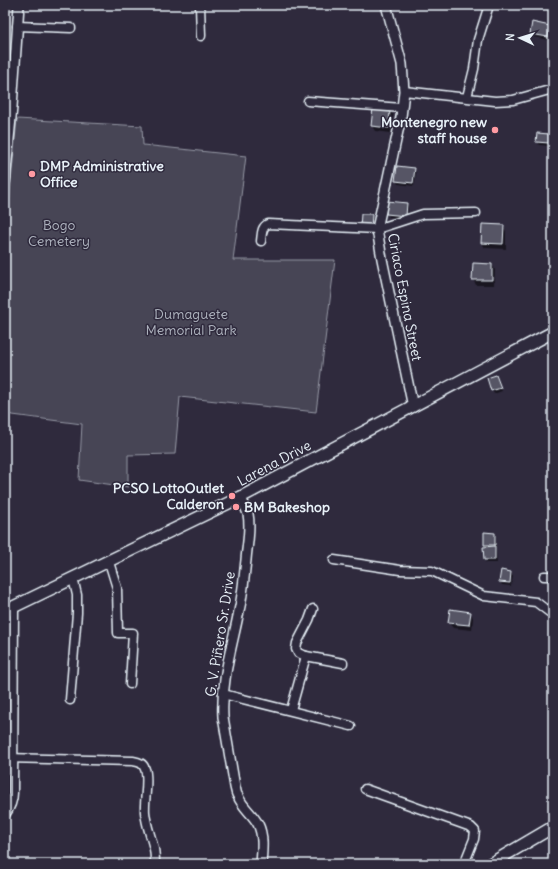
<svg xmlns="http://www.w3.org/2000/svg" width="558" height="869" font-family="Delius,sans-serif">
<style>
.green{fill:#464455;stroke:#979aa6}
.shadow{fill:#0007}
.building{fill:#575565;stroke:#e8f1f8}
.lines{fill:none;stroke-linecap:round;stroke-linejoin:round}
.minor-casing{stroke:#e8f1f8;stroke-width:11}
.tertiary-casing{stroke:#e8f1f8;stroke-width:12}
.secondary-casing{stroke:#e8f1f8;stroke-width:14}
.minor{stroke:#2f2a3d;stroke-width:8}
.tertiary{stroke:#2f2a3d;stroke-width:9}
.secondary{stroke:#2f2a3d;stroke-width:11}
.poi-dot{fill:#ff9aa2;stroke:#2f2a3d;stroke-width:1.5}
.labels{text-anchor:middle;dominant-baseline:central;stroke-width:3;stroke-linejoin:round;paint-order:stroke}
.poi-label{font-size:14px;font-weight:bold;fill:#e8f1f8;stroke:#2f2a3d;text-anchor:end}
.park-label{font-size:14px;fill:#afb4bf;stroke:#2f2a3d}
.street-label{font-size:14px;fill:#e8f1f8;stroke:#2f2a3d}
</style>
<rect width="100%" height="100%" fill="#2f2a3d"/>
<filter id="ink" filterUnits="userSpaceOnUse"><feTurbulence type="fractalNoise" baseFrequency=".025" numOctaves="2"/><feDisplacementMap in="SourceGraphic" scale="8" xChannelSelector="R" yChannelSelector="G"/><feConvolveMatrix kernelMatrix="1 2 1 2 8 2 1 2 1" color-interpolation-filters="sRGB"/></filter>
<g filter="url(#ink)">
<!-- green -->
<polygon class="green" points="17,119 142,126 143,145 246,156 233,260 335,260 316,412 180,397 175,454 128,455 128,487 79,480 82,424 5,414 5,249 12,172"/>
<!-- shadow -->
<g class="shadow">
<polygon points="549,27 551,30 549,40 533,37 531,34"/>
<polygon points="389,110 393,115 391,133 375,131 372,126"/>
<polygon points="549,135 551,139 550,146 539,145 537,142"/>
<polygon points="414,169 416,173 414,186 398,184 396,181"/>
<polygon points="407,204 408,207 407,219 389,217 387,213"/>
<polygon points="371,215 373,219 372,231 363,230"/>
<polygon points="503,226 506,231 506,249 485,248 482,243"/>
<polygon points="492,265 495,270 494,285 476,285 473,279"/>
<polygon points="488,379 498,380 502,391 494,394"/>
<polygon points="495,534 496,537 496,548 495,548 496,551 497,563 486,563 485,560 486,547 485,544"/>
<polygon points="511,573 513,576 511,586 502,585 500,581"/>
<polygon points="470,612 473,618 472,630 453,628 449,623"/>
</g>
<!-- building -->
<g class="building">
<polygon points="532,22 550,26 548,37 530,34"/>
<polygon points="373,108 390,109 389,128 371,126"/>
<polygon points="537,133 549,134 549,143 536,142"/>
<polygon points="397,166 415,168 413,183 395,181"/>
<polygon points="387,201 407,203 406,216 386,214"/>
<polygon points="361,214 372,214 371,228 360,227"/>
<polygon points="482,224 504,225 503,244 481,243"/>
<polygon points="473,263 492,264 492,280 472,280"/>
<polygon points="496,375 501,388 491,391 487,378"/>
<polygon points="484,532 495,533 495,545 484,545"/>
<polygon points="495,546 495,560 484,560 483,547"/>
<polygon points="501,570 511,572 510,583 499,582"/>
<polygon points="450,609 471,612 469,625 448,623"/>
</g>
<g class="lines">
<defs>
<g id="minor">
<polyline points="200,5 201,36"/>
<polyline points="17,26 71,28"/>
<polyline points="404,91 495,101 513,100 553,89"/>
<polyline points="467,97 474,69 478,40 489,5"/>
<polyline points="308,101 402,108"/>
<path d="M261 241C262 235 261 227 268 224L377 229 423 214 476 213"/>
<polyline points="334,560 400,570 432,571 484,596 536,602 553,615"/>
<polyline points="109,562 117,588 118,633 133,633 130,684"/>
<polyline points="544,576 553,576"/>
<polyline points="306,656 343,663"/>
<polyline points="223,694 351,726"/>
<polyline points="70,700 77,613 77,595 73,578"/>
<polyline points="291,710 306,656 298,653 296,649 297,643 309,620 313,609"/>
<path d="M5 758 133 761C139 762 143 763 145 769 149 778 144 801 145 812 146 825 151 836 154 849 155 854 155 859 155 864"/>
<polyline points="365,789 471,827 475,831 474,839 464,864"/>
<path d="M5 815C10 808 13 802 13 793L14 607"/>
</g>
<g id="tertiary">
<polyline points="386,5 402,64 404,91 401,117 377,229 382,259 413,407"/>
<polyline points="5,181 12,107 19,5"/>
<path d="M241 497C243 503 246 508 248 514 251 529 247 545 246 560 244 577 243 594 239 611 232 647 221 680 223 717L235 787C236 790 236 794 238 796 242 807 253 814 258 824 264 836 262 851 261 864"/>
</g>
<g id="secondary">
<polyline points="5,611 241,497 553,332"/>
<polyline points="490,864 553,827"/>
</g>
</defs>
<!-- minor casing -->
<use href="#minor" class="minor-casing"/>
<!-- tertiary casing -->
<use href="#tertiary" class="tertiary-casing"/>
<!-- secondary casing -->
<use href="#secondary" class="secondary-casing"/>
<!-- minor -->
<use href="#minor" class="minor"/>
<!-- tertiary -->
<use href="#tertiary" class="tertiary"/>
<!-- secondary -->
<use href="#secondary" class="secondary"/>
</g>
</g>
<!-- markers -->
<g class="poi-dot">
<circle cx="495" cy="130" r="4"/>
<circle cx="32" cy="174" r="4"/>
<circle cx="232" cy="496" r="4"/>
<circle cx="236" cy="507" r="4"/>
</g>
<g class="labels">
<!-- poi labels -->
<g class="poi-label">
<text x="487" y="122">Montenegro new<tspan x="487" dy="16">staff house</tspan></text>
<text x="40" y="166" text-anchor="start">DMP Administrative<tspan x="40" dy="16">Office</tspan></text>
<text x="224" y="488">PCSO LottoOutlet<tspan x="224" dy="16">Calderon</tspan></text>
<text x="244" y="507" text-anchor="start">BM Bakeshop</text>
</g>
<!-- park labels -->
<g class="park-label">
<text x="59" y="225">Bogo<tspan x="59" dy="16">Cemetery</tspan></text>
<text x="191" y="314">Dumaguete<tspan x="191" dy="16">Memorial Park</tspan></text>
</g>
<!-- street labels -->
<g class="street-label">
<text transform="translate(405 297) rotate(79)">Ciriaco Espina Street</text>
<text transform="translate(274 463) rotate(-28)">Larena Drive</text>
<text transform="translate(220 634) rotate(-81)">G. V. Piñero Sr. Drive</text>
</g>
</g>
<!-- margin -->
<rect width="558" height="869" fill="none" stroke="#2f2a3d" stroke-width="20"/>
<rect x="10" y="10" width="538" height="849" fill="none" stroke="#e8f1f8" stroke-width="1.5" filter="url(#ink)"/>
<!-- north arrow -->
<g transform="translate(520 38) rotate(274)" stroke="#2f2a3d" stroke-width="3" paint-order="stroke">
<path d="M0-3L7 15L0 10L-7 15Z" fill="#e8f1f8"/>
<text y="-6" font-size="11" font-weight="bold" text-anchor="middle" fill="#e8f1f8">N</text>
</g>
</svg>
